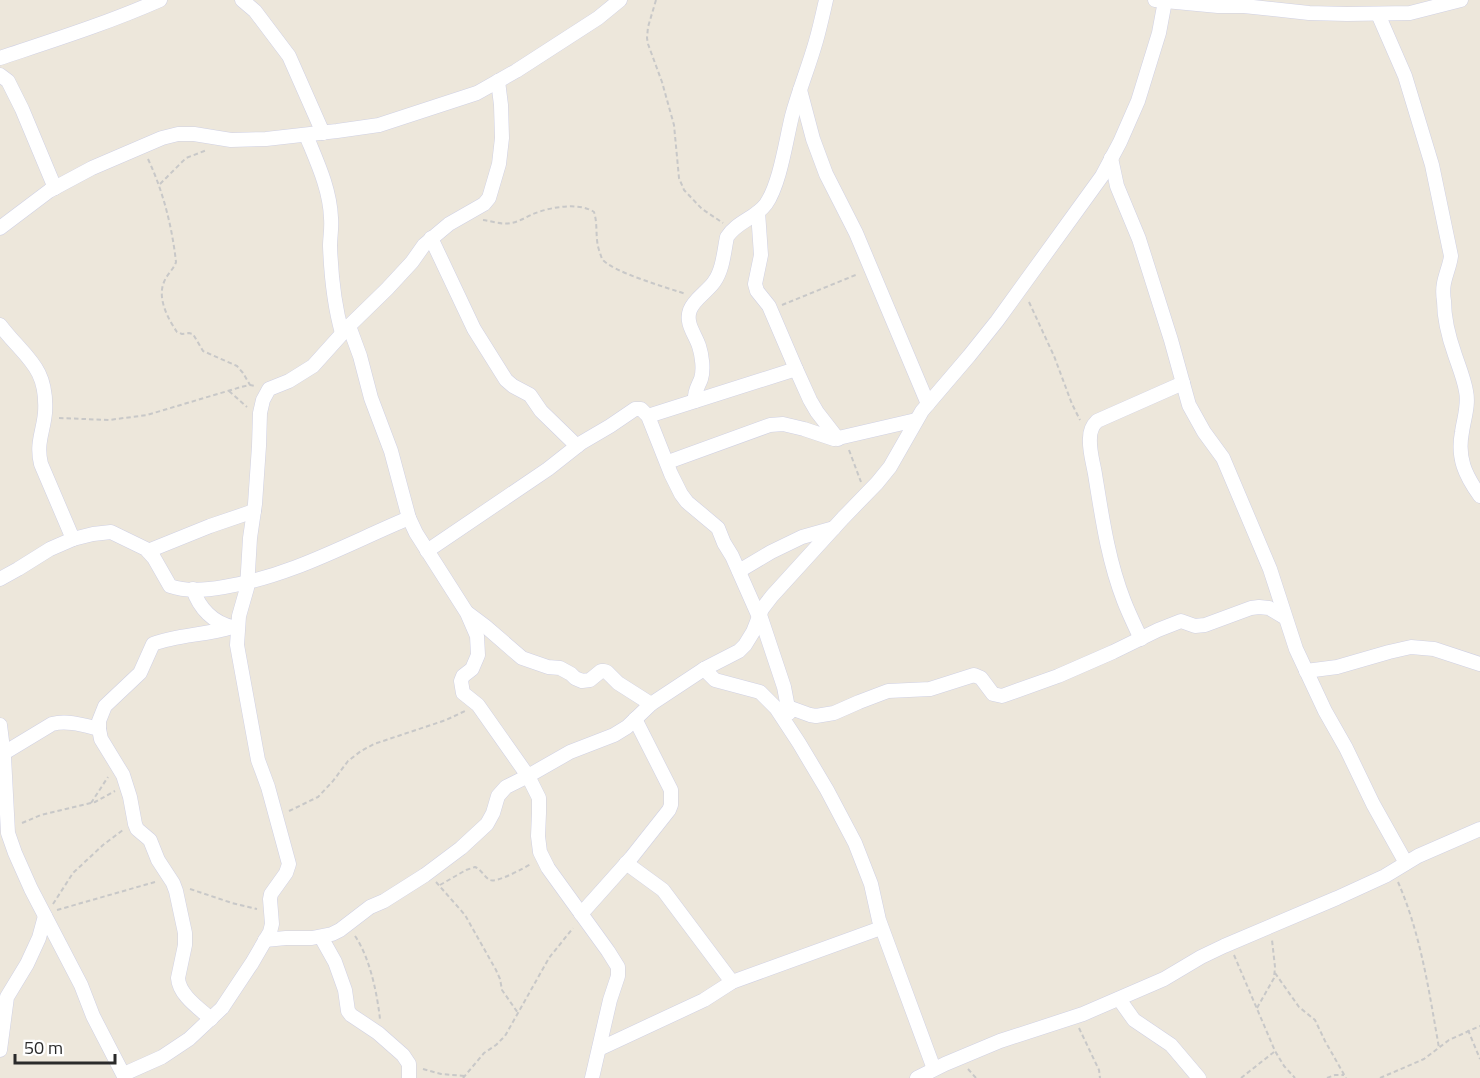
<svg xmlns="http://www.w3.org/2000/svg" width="1480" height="1078" font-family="'Titillium Web',sans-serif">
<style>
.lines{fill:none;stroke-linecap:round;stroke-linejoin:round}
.street-casing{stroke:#d0d1e4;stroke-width:15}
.path{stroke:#c8c8c8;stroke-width:2;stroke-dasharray:4.5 3;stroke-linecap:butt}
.street{stroke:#fff;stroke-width:14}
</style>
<rect width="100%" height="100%" fill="#ede7db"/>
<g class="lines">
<defs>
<g id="street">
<polyline points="242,0 255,11 289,56 323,133"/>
<polyline points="1155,0 1218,6 1244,6 1309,13 1347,14 1410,13 1461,0"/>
<path d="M1378 14 1405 76 1432 165 1451 256C1450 265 1446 273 1444 283 1443 288 1443 295 1444 301 1444 319 1449 338 1455 355 1459 367 1464 379 1466 391 1469 405 1464 418 1462 432 1457 458 1465 475 1480 496"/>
<path d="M0 58C54 40 108 23 160 0"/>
<polyline points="0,75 8,81 22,109 55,188"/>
<polyline points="800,90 813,139 826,174 856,233 928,404"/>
<path d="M306 135C317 162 330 189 331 218 332 228 330 237 330 246 331 273 335 308 342 333"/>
<polyline points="1111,158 1117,186 1139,239 1171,340 1189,405 1204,432 1223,458 1270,569 1296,649 1325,711 1346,748 1373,804 1406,863"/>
<polyline points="758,212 761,255 755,284 757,291 769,306 796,369 810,400 817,412 838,439"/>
<polyline points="0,228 49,191 92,168 162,138 178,134 194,134 231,140 266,139 337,131 379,125 477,93 516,71 598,18 620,0"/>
<polyline points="431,238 474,329 506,380 513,386 530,395 541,411 577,446"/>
<path d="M0 325C25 358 48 366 45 413 43 433 36 443 41 464L73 539"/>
<polyline points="349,326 360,356 371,398 391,451 409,518 416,533 467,613 477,636 478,655 472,669 463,676 461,681 463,693 478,705 528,776 539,798 539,813 538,836 540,852 548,868 608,951 618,967 618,976 610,1000 592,1078"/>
<path d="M695 401C694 391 698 387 701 379 704 370 702 355 699 346 695 334 685 323 690 310 694 299 707 292 714 282 723 270 724 251 727 237 736 222 756 218 766 204 780 184 786 140 792 116 799 90 809 66 816 41 820 27 823 13 826 0"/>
<polyline points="648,416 796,369"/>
<polyline points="668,462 770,425 783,424 804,429 834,439 916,420"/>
<polyline points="148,551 210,526 254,511"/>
<polyline points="427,551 548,469 581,443 610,426 635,409 641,409 648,416 671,474 681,494 687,502 718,528 724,543 732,556 759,617"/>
<polyline points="739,571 771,552 802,537 834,528"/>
<path d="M0 579 18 569 50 549 73 539 93 534 111 532 146 549 154 558 170 586C187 592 207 590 224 587 291 576 347 544 409 518"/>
<path d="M193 589C199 608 213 623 233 627"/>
<polyline points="469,614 485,626 522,658 548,667 560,668 571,674 575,678 582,681 590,680 601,671 604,671 607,672 618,683 651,704"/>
<polyline points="760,615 784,687 789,713"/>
<path d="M1141 639C1135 626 1129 614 1124 601 1108 560 1102 517 1095 474 1093 462 1089 450 1090 438 1090 431 1092 426 1097 421L1183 383"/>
<polyline points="704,669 715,680 760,692 776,708 799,743 827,790 855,843 871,884 879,920 893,958 934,1069"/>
<polyline points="1306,671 1337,667 1389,652 1411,647 1434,649 1480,664"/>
<polyline points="788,707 810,715 816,716 834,713 859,702 888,691 930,689 974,675 981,678 993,694 1002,696 1058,676 1113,652 1158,630 1181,621 1195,626 1205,625 1251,608 1259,607 1269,608 1284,617"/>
<polyline points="0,725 4,757 8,833 15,853 31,889 81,985 93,1016 125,1078"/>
<path d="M4 753 52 724C67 720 83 725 99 729"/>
<polyline points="626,863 663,890 732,982"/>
<polyline points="581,914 631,858 669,810 671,805 671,790 635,719"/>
<polyline points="321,937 335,962 345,990 348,1011 351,1015 378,1033 403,1055 409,1064 409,1078"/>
<polyline points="265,940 286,938 312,938 332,934 340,930 370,907 384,901 425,875 461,848 487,824 493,813 498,796 506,787 528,776 570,752 614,735 627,727 651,704 704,669 739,651 745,645 753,632 762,609 772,596 843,518 877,483 890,467 922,411 969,356 997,321 1102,176 1120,142 1138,101 1159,33 1165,1"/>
<polyline points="1119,999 1134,1020 1171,1045 1199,1078"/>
<path d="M211 1019C199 1008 179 995 178 978L185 945V933L176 891 173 883 158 860 150 840 137 829 135 824 130 797 123 775 101 739 99 729V721L105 706 140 673 153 644C176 635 207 635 232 627"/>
<polyline points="599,1049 704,1000 732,982 881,928"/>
<polyline points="0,1050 7,997 27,964 39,938 45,916"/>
<polyline points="124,1074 162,1057 189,1039 222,1008 252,963 270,932 272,924 270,899 271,894 286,873 289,864 268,787 258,760 237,645 239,616 247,588 250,538 255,504 259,446 260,413 263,400 269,389 289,381 313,366 349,326 387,289 412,262 424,245 449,224 484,204 489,198 499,164 502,138 501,105 498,81"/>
<polyline points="917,1078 945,1064 1000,1041 1083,1014 1164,979 1201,957 1224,946 1337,898 1385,876 1418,856 1480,829"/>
</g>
</defs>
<!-- street casing -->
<use href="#street" class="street-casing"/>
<!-- path -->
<g class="path">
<polyline points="656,0 648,27 647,38 648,44 662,82 674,125 679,178 684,190 702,209 723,223"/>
<path d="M148 159C163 191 172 226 176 262 174 269 167 274 164 282 157 298 168 319 177 332L182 334 189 333 193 334 203 351 237 366 243 373 250 385"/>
<polyline points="160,184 186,158 207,150"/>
<path d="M483 220C492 221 502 225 511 223 519 222 526 217 533 214 550 207 579 202 594 212 598 224 595 238 599 250 600 253 601 256 602 259 612 272 668 288 686 294"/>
<polyline points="1029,302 1054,356 1072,404 1080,420"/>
<polyline points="782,305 858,274"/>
<polyline points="229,391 247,407"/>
<polyline points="59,418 109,420 147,415 241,387 250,385 255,386"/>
<polyline points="849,450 861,482"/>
<polyline points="91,803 108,777"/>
<polyline points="289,811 318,797 333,781 348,761 361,751 374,744 446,720 465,711"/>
<polyline points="22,823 41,815 95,802 115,791"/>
<polyline points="436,882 465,915 496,970 500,979 502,990 518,1013"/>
<path d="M1398 882C1421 935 1429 991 1439 1048"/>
<path d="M440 885 466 870 475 867C482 870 485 878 490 880 497 883 524 868 531 864"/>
<polyline points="190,889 232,903 257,909"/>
<polyline points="53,904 73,873 103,845 123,830"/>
<polyline points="57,910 155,882"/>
<path d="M355 936C370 958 377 993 380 1019"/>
<polyline points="1234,955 1275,1051 1284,1066 1295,1078"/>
<polyline points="1275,973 1299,1007 1315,1020 1325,1041 1346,1078"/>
<polyline points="1257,1008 1274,978 1275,967 1272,940"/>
<polyline points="1079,1028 1099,1070 1100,1078"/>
<polyline points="1468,1030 1480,1059"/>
<polyline points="423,1069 441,1074 465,1076"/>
<polyline points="968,1069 976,1078"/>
<polyline points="463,1078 484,1053 496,1045 505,1036 549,958 573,928"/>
<polyline points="1241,1078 1274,1052"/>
<polyline points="1327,1078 1335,1075 1344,1075"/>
<polyline points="1380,1078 1424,1059 1449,1040 1480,1026"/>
</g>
<!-- street -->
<use href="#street" class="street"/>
</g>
<!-- scale -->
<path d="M15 1054v9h100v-9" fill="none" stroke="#2a2a2a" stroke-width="3"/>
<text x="24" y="1054" font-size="18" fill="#2a2a2a" stroke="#ffffff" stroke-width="4.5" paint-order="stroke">50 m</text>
</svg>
